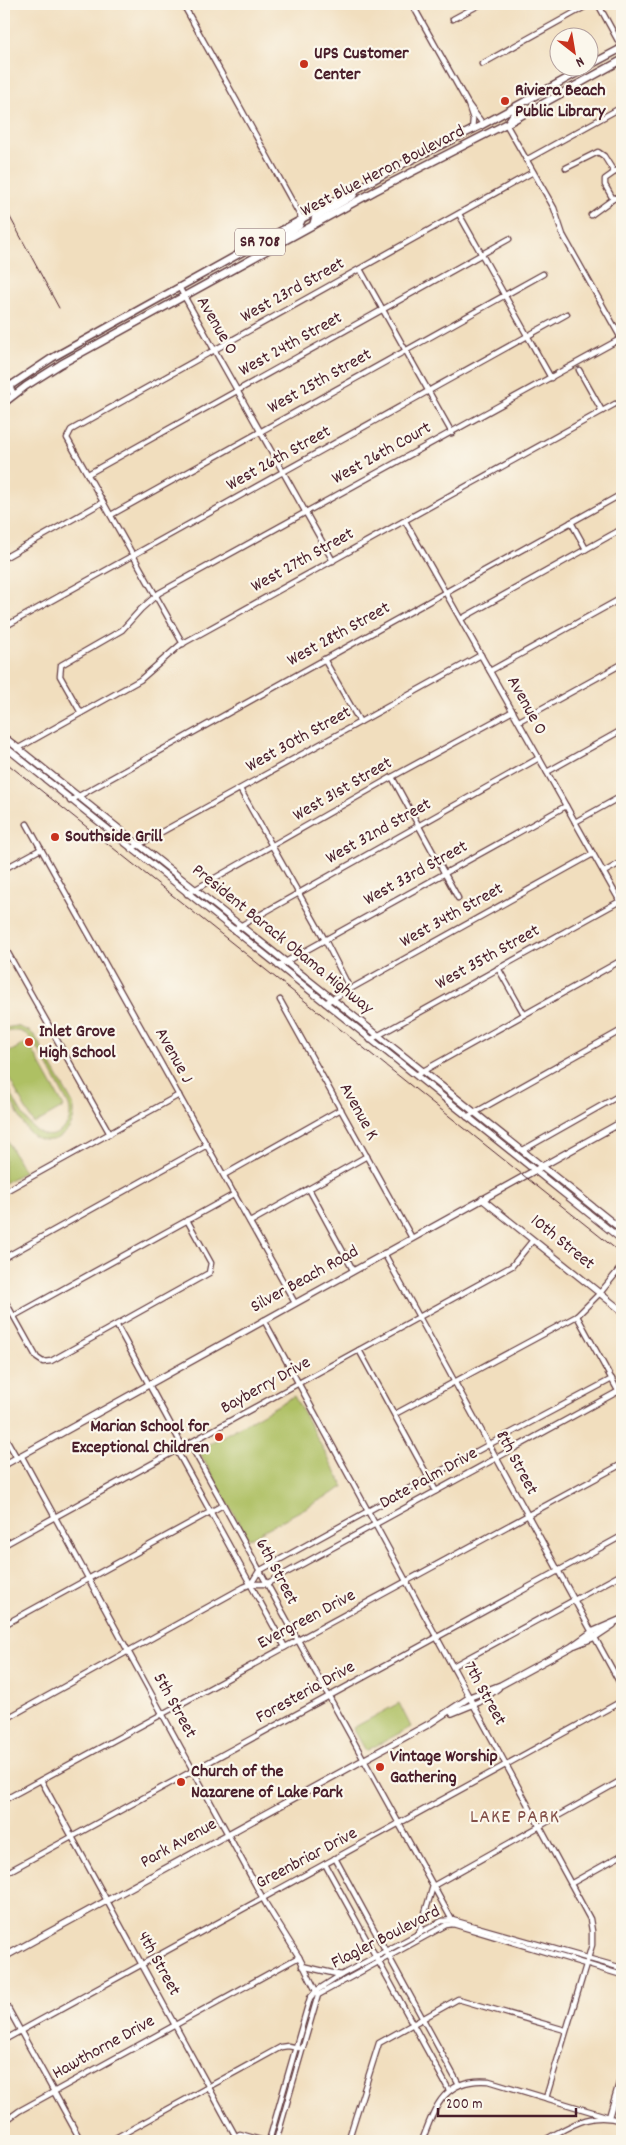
<svg xmlns="http://www.w3.org/2000/svg" width="626" height="2145" font-family="Dekko,sans-serif">
<style>
.green{fill:#aec064;stroke:#7c7048}
.lines{fill:none;stroke-linecap:round;stroke-linejoin:round}
.street-casing{stroke:#633c41;stroke-width:7}
.secondary-casing{stroke:#633c41;stroke-width:8}
.primary-casing{stroke:#633c41;stroke-width:9}
.street{stroke:#fff;stroke-width:4.5}
.secondary{stroke:#fff;stroke-width:5.5}
.primary{stroke:#fff;stroke-width:6}
.rail{stroke:#4a1f2b;stroke-width:1}
.poi-dot{fill:#c8321e;stroke:#fbf7ec;stroke-width:2}
.labels{text-anchor:middle;dominant-baseline:central;stroke-width:4.5;stroke-linejoin:round;paint-order:stroke}
.shield{fill:#fbf7ec;stroke:#7f6065;stroke-width:1}
.shield-label{font-size:16px;font-weight:bold;fill:#4a1f2b}
.poi-label{font-size:18px;font-weight:bold;fill:#4a1f2b;stroke:#fbf7ec;text-anchor:start}
.street-label{font-size:18px;fill:#4a1f2b;stroke:#fbf7ec}
.quarter-label{font-size:20px;letter-spacing:1px;fill:#834f47;stroke:#fbf7ec}
</style>
<rect width="100%" height="100%" fill="#fbf7ec"/>
<filter id="ink" filterUnits="userSpaceOnUse"><feTurbulence type="fractalNoise" baseFrequency=".02" numOctaves="2"/><feDisplacementMap in="SourceGraphic" scale="10" xChannelSelector="R" yChannelSelector="G"/><feConvolveMatrix kernelMatrix="1 2 1 2 8 2 1 2 1" color-interpolation-filters="sRGB"/></filter>
<filter id="wash" filterUnits="userSpaceOnUse"><feTurbulence type="fractalNoise" baseFrequency=".0096" numOctaves="4" result="noise"/><feDisplacementMap in="SourceGraphic" scale="20" xChannelSelector="R" yChannelSelector="G"/><feGaussianBlur stdDeviation="1.12" result="paint"/><feColorMatrix in="noise" values="0 0 0 0 0 0 0 0 0 0 0 0 0 0 0 0 0 1.4 0 .05"/><feComposite in="paint" operator="in"/></filter>
<g filter="url(#wash)">
<rect width="100%" height="100%" fill="#f1debe"/>
<!-- green -->
<g class="green">
<path d="M17 1026 29 1031 35 1036 73 1104C80 1128 54 1151 32 1135 24 1128 20 1117 15 1108 9 1098 4 1091 4 1079 14 1097 34 1153 62 1130 70 1124 71 1115 69 1106 62 1092 37 1042 26 1034 19 1030 11 1030 4 1033V1028Z"/>
<polygon points="28,1042 64,1107 34,1124 4,1069 4,1055"/>
<polygon points="4,1135 24,1172 4,1183"/>
<polygon points="294,1396 344,1487 248,1539 198,1450"/>
<polygon points="399,1703 411,1727 366,1751 353,1728"/>
</g>
</g>
<g filter="url(#ink)">
<g class="lines">
<defs>
<g id="street">
<polyline points="183,4 302,219"/>
<polyline points="412,4 468,104 483,124"/>
<polyline points="598,4 622,48"/>
<polyline points="453,19 481,4"/>
<polyline points="482,64 590,4"/>
<polyline points="468,104 473,119 472,130"/>
<polyline points="517,108 506,124 554,208 563,235 622,340"/>
<polyline points="526,160 622,107"/>
<polyline points="566,168 598,152 604,156 614,172"/>
<polyline points="613,199 605,185 605,179 622,167"/>
<polyline points="459,214 551,378"/>
<polyline points="591,215 613,199 622,195"/>
<polyline points="360,269 452,433"/>
<polyline points="179,287 333,561"/>
<polyline points="579,370 602,411"/>
<polyline points="88,474 509,239"/>
<polyline points="111,515 543,274"/>
<polyline points="405,521 622,905"/>
<polyline points="571,522 586,549"/>
<polyline points="4,558 103,502"/>
<polyline points="461,619 622,529"/>
<polyline points="4,627 567,314"/>
<polyline points="183,644 67,438 71,430 533,172"/>
<polyline points="324,659 360,722"/>
<polyline points="490,671 622,598"/>
<polyline points="81,713 60,676 61,665 122,630 141,609 159,593 622,338"/>
<polyline points="519,721 622,664"/>
<polyline points="17,749 140,680 180,645 615,404"/>
<polyline points="547,772 622,730"/>
<polyline points="392,777 458,898"/>
<polyline points="240,789 325,940 347,983"/>
<polyline points="70,801 622,494"/>
<polyline points="575,822 622,796"/>
<polyline points="27,824 295,1303"/>
<polyline points="131,849 481,655"/>
<polyline points="4,869 41,849"/>
<polyline points="604,872 622,862"/>
<polyline points="187,894 392,777 513,711"/>
<polyline points="233,930 539,758"/>
<polyline points="4,946 110,1134"/>
<polyline points="278,966 566,806"/>
<polyline points="498,968 524,1014"/>
<polyline points="280,1000 412,1238"/>
<polyline points="325,1003 593,854"/>
<polyline points="370,1040 620,901"/>
<polyline points="416,1075 622,960"/>
<polyline points="467,1117 622,1030"/>
<polyline points="523,1150 622,1094"/>
<polyline points="224,1175 341,1109"/>
<polyline points="309,1189 353,1270"/>
<polyline points="4,1192 179,1095"/>
<polyline points="250,1222 367,1156"/>
<polyline points="384,1253 622,1687"/>
<polyline points="4,1258 207,1145"/>
<polyline points="4,1299 37,1358 43,1362 51,1361 209,1273 211,1263 187,1220"/>
<polyline points="14,1316 235,1194"/>
<polyline points="577,1316 622,1398"/>
<polyline points="264,1320 590,1919 592,1931 592,1945 546,2098"/>
<polyline points="117,1326 183,1447"/>
<polyline points="359,1350 436,1491"/>
<polyline points="395,1414 577,1316 600,1293 618,1271"/>
<polyline points="4,1435 17,1458"/>
<polyline points="190,1444 452,1920 453,1924"/>
<polyline points="177,1451 285,1647"/>
<polyline points="21,1455 266,1904 299,1957 318,1995"/>
<polyline points="4,1545 512,1266 533,1240"/>
<polyline points="251,1584 259,1571 490,1444 612,1379"/>
<polyline points="4,1625 223,1505"/>
<polyline points="453,1666 622,1574"/>
<polyline points="4,1720 244,1587 251,1584 266,1584 619,1391"/>
<polyline points="41,1780 236,2137"/>
<polyline points="4,1800 622,1464"/>
<polyline points="335,1858 459,2085"/>
<polyline points="325,1864 449,2090"/>
<polyline points="4,1874 622,1536"/>
<polyline points="572,1883 622,1855"/>
<polyline points="419,1933 433,1886 622,1780"/>
<polyline points="302,1966 341,1975"/>
<polyline points="4,2001 81,2141"/>
<polyline points="4,2040 622,1701"/>
<polyline points="4,2122 19,2111 299,1957"/>
<polyline points="110,2141 281,2047 288,2046 299,2048"/>
<polyline points="229,2141 240,2134 264,2141"/>
<polyline points="269,2141 310,1998 316,1991 341,1975 442,1921 452,1920 622,1968"/>
<polyline points="276,2141 318,1995 446,1925 453,1924 622,1975"/>
<polyline points="348,2141 379,2043 458,1999 565,2030"/>
<path d="M422 2141C435 2106 445 2077 489 2081L609 2117 622 2073"/>
<path d="M543 2141C571 2126 589 2111 622 2121"/>
</g>
<g id="secondary">
<polyline points="4,376 14,395"/>
<polyline points="4,737 622,1230"/>
<polyline points="4,746 622,1240"/>
<polyline points="482,1199 622,1311"/>
<polyline points="4,1465 622,1122"/>
<polyline points="575,1645 595,1637 613,1625"/>
<polyline points="452,1713 479,1702 498,1688"/>
<polyline points="4,1957 429,1724 470,1697 501,1685 571,1647 592,1632 622,1619"/>
</g>
<g id="primary">
<polyline points="588,66 622,48"/>
<polyline points="313,225 315,218 353,196 357,189"/>
<polyline points="285,235 299,226 302,219"/>
<polyline points="4,390 52,358 302,219 401,165 480,126 586,68"/>
<polyline points="4,403 26,386 61,364 375,191 506,124 622,60"/>
</g>
</defs>
<!-- street casing -->
<use href="#street" class="street-casing"/>
<!-- secondary casing -->
<use href="#secondary" class="secondary-casing"/>
<!-- primary casing -->
<use href="#primary" class="primary-casing"/>
<!-- street -->
<use href="#street" class="street"/>
<!-- secondary -->
<use href="#secondary" class="secondary"/>
<!-- primary -->
<use href="#primary" class="primary"/>
<!-- rail -->
<g class="rail">
<polyline points="4,206 59,308"/>
<polyline points="4,761 622,1254"/>
</g>
</g>
</g>
<!-- markers -->
<g class="poi-dot">
<circle cx="304" cy="64" r="5"/>
<circle cx="505" cy="101" r="5"/>
<circle cx="55" cy="837" r="5"/>
<circle cx="29" cy="1042" r="5"/>
<circle cx="219" cy="1437" r="5"/>
<circle cx="380" cy="1767" r="5"/>
<circle cx="181" cy="1782" r="5"/>
</g>
<g class="labels">
<!-- shield labels -->
<rect class="shield" x="235" y="228.5" width="50" height="27" rx="4"/>
<g class="shield-label">
<text x="260" y="242">SR 708</text>
</g>
<!-- poi labels -->
<g class="poi-label">
<text x="314" y="54">UPS Customer<tspan x="314" dy="21">Center</tspan></text>
<text x="515" y="91">Riviera Beach<tspan x="515" dy="21">Public Library</tspan></text>
<text x="65" y="837">Southside Grill</text>
<text x="39" y="1032">Inlet Grove<tspan x="39" dy="21">High School</tspan></text>
<text x="209" y="1427" text-anchor="end">Marian School for<tspan x="209" dy="21">Exceptional Children</tspan></text>
<text x="390" y="1757">Vintage Worship<tspan x="390" dy="21">Gathering</tspan></text>
<text x="191" y="1772">Church of the<tspan x="191" dy="21">Nazarene of Lake Park</tspan></text>
</g>
<!-- street labels -->
<g class="street-label">
<text transform="translate(383 172) rotate(-27)">West Blue Heron Boulevard</text>
<text transform="translate(293 291) rotate(-29)">West 23rd Street</text>
<text transform="translate(216 326) rotate(60)">Avenue O</text>
<text transform="translate(291 345) rotate(-29)">West 24th Street</text>
<text transform="translate(320 382) rotate(-29)">West 25th Street</text>
<text transform="translate(382 454) rotate(-29)">West 26th Court</text>
<text transform="translate(279 459) rotate(-29)">West 26th Street</text>
<text transform="translate(303 561) rotate(-29)">West 27th Street</text>
<text transform="translate(339 635) rotate(-29)">West 28th Street</text>
<text transform="translate(526 706) rotate(61)">Avenue O</text>
<text transform="translate(299 740) rotate(-29)">West 30th Street</text>
<text transform="translate(343 790) rotate(-30)">West 31st Street</text>
<text transform="translate(379 832) rotate(-29)">West 32nd Street</text>
<text transform="translate(416 874) rotate(-29)">West 33rd Street</text>
<text transform="translate(452 916) rotate(-29)">West 34th Street</text>
<text transform="translate(282 940) rotate(39)">President Barack Obama Highway</text>
<text transform="translate(488 958) rotate(-29)">West 35th Street</text>
<text transform="translate(173 1056) rotate(61)">Avenue J</text>
<text transform="translate(358 1112) rotate(61)">Avenue K</text>
<text transform="translate(562 1243) rotate(39)">10th Street</text>
<text transform="translate(305 1280) rotate(-29)">Silver Beach Road</text>
<text transform="translate(266 1386) rotate(-29)">Bayberry Drive</text>
<text transform="translate(516 1463) rotate(62)">8th Street</text>
<text transform="translate(429 1479) rotate(-29)">Date Palm Drive</text>
<text transform="translate(276 1572) rotate(62)">6th Street</text>
<text transform="translate(307 1620) rotate(-28)">Evergreen Drive</text>
<text transform="translate(306 1693) rotate(-29)">Foresteria Drive</text>
<text transform="translate(484 1694) rotate(61)">7th Street</text>
<text transform="translate(174 1706) rotate(61)">5th Street</text>
<text transform="translate(179 1844) rotate(-29)">Park Avenue</text>
<text transform="translate(307 1859) rotate(-28)">Greenbriar Drive</text>
<text transform="translate(386 1938) rotate(-27)">Flagler Boulevard</text>
<text transform="translate(158 1964) rotate(61)">4th Street</text>
<text transform="translate(104 2048) rotate(-29)">Hawthorne Drive</text>
</g>
<!-- quarter labels -->
<g class="quarter-label">
<text x="515" y="1818">LAKE PARK</text>
</g>
</g>
<!-- margin -->
<rect width="626" height="2145" fill="none" stroke="#fbf7ec" stroke-width="20"/>
<!-- north arrow -->
<g transform="translate(574 52) rotate(149)"><circle r="24" fill="#fbf7ec" stroke="#b4a19f"/>
<path d="M0-4L9 19L0 12L-9 19Z" fill="#c8321e"/>
<text y="-8" font-size="14" font-weight="bold" text-anchor="middle" fill="#4a1f2b">N</text>
</g>
<!-- scale -->
<path d="M438 2108v8h138v-8" fill="none" stroke="#4a1f2b" stroke-width="2.5"/>
<text x="446" y="2108" font-size="15" fill="#4a1f2b" stroke="#fbf7ec" stroke-width="4" paint-order="stroke">200 m</text>
</svg>
